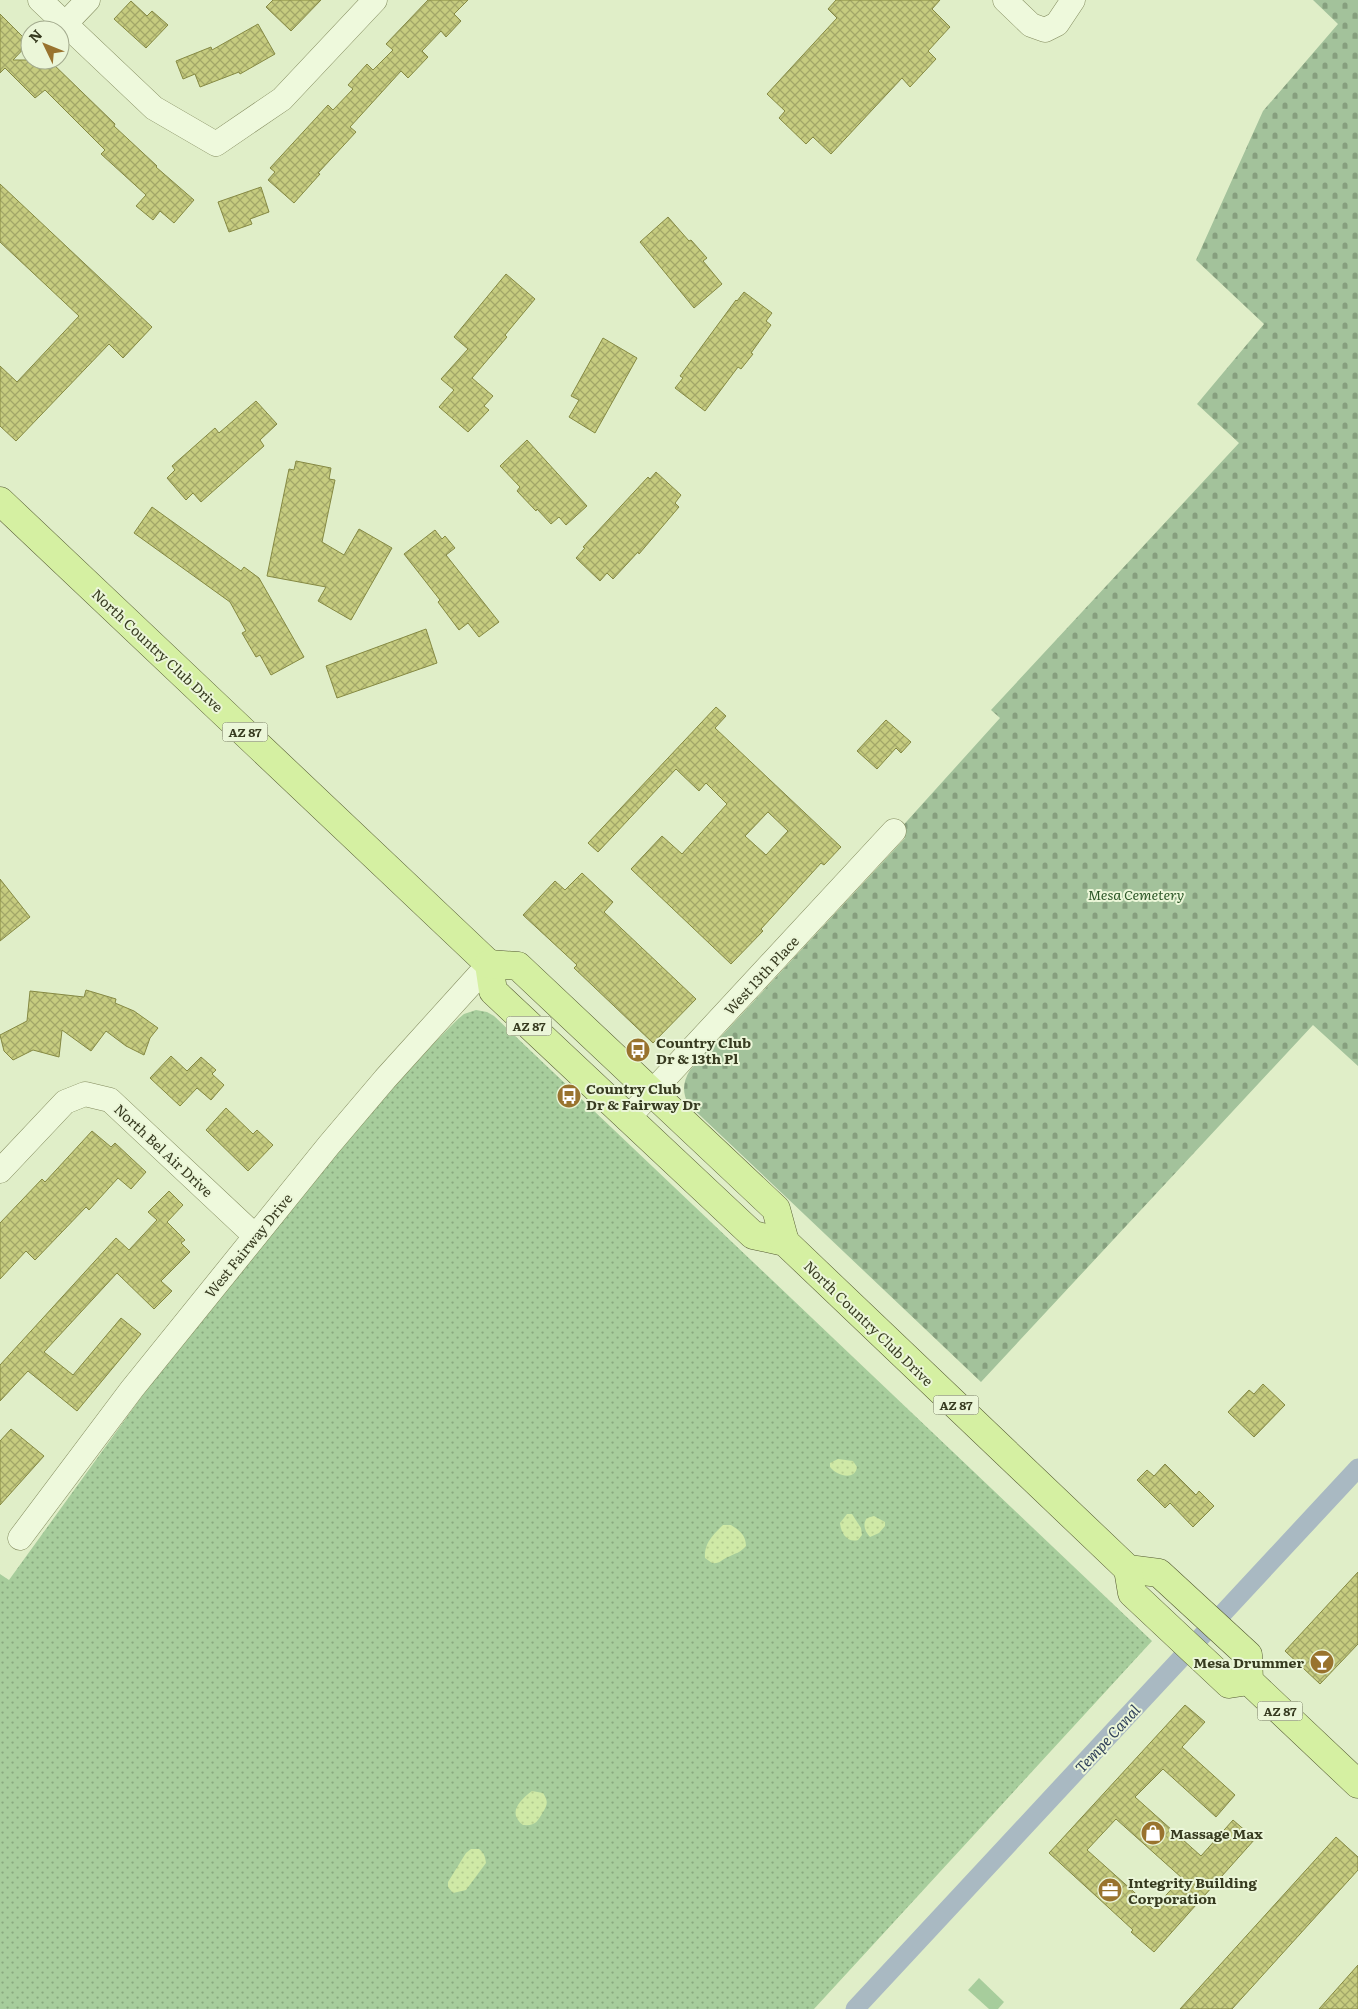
<svg xmlns="http://www.w3.org/2000/svg" width="1358" height="2009" font-family="Literata,serif">
<style>
.grass{fill:url(#grass-dots)}
.sand{fill:url(#sand-dots)}
.cemetery{fill:url(#cemetery-stones)}
.pitch{fill:#a7cd9c}
.lines{fill:none;stroke-linecap:round;stroke-linejoin:round}
.canal{stroke:#a9b9c2;stroke-width:19}
.building{fill:url(#building-cross-hatch);stroke:#858943;fill-rule:evenodd}
.minor-casing{stroke:#828a5d;stroke-width:25}
.major-casing{stroke:#535831;stroke-width:29}
.minor{stroke:#eef9dc;stroke-width:24}
.major{stroke:#d5f0a2;stroke-width:28}
.labels{text-anchor:middle;dominant-baseline:central;stroke-width:4;stroke-linejoin:round;paint-order:stroke}
.shield{fill:#ebf6d8;stroke:#6d7357;stroke-width:1}
.shield-label{font-size:12px;font-weight:bold;fill:#373b20}
.street-label{font-size:14px;fill:#373b20;stroke:#ebf6d8}
.park-label{font-size:14px;font-style:italic;fill:#2c5727;stroke:#ebf6d8}
.poi-label{font-size:14px;font-weight:bold;fill:#373b20;stroke:#ebf6d8;text-anchor:start}
.water-label{font-size:15px;font-style:italic;fill:#30415a;stroke:#ebf6d8}
</style>
<defs>
<pattern id="grass-dots" width="8" height="8" patternUnits="userSpaceOnUse" patternTransform="scale(1.25)"><rect width="8" height="8" fill="#a7cd9c"/><path d="M2 2h.1M6 6h.1" fill="none" stroke="#89a87f" stroke-width="1.8" stroke-linecap="round"/></pattern>
<pattern id="sand-dots" width="8" height="8" patternUnits="userSpaceOnUse" patternTransform="scale(1.25)"><rect width="8" height="8" fill="#cfe9a6"/><path d="M2 2h.1M6 6h.1" fill="none" stroke="#b2c98f" stroke-width="1.8" stroke-linecap="round"/></pattern>
<pattern id="cemetery-stones" width="16" height="16" patternUnits="userSpaceOnUse" patternTransform="scale(1.25)"><rect width="16" height="16" fill="#a3c29b"/><path d="M2 7V4a2 2 0 0 1 4 0v3zM10 15v-3a2 2 0 0 1 4 0v3z" fill="#869f7e"/></pattern>
<pattern id="building-cross-hatch" width="8" height="8" patternUnits="userSpaceOnUse" patternTransform="scale(1.25)"><rect width="8" height="8" fill="#c6cc7f"/><path d="M0 0l8 8M0 8l8-8" fill="none" stroke="#a2a768"/></pattern>
</defs>
<rect width="100%" height="100%" fill="#e0eec8"/>
<!-- grass -->
<polygon class="grass" points="476,1010 487,1012 494,1016 1152,1641 814,2009 0,2009 0,1574 9,1580 145,1392 354,1130 423,1054 458,1019 464,1014"/>
<!-- sand -->
<g class="sand">
<path d="M838 1459 853 1461 857 1467C855 1481 837 1476 830 1467V1463Z"/>
<path d="M847 1514H852L861 1528 862 1535 858 1540C847 1543 841 1533 840 1523Z"/>
<path d="M874 1516 885 1522V1526L879 1533 870 1537C865 1532 862 1524 867 1518Z"/>
<path d="M723 1525H731C739 1530 746 1535 746 1546 740 1553 736 1553 728 1557 721 1560 720 1564 712 1563L705 1558C704 1543 713 1535 723 1525Z"/>
<path d="M532 1791 543 1793C548 1801 548 1804 543 1812 537 1822 536 1826 523 1825 507 1813 520 1800 532 1791Z"/>
<path d="M471 1849H479C484 1853 485 1856 486 1863L466 1890 453 1893 448 1887V1882L466 1853Z"/>
</g>
<!-- cemetery -->
<path class="cemetery" d="M1313 0H1358V1066L1313 1025 981 1382 688 1104C682 1091 683 1082 690 1070L905 838 898 831 1000 718 991 710 1239 443 1197 404 1264 324 1196 260 1263 111 1338 24Z"/>
<!-- pitch -->
<polygon class="pitch" points="979,1978 1004,2002 998,2009 989,2009 968,1990"/>
<g class="lines">
<!-- canal -->
<polyline class="canal" points="855,2009 1358,1468"/>
</g>
<!-- building -->
<g class="building">
<polygon points="273,0 321,0 291,31 266,7"/>
<polygon points="428,0 468,0 454,14 461,21 446,37 441,31 422,51 428,57 408,78 401,71 350,127 356,132 318,173 320,174 294,203 268,180 275,172 270,168 328,105 333,110 353,89 348,85 367,64 373,70 393,50 386,44"/>
<polygon points="836,0 940,0 932,9 950,27 928,51 936,59 910,87 902,78 831,154 813,137 806,144 779,118 785,111 767,94 837,18 828,9"/>
<polygon points="131,1 147,16 152,11 168,25 146,48 114,19"/>
<polygon points="0,14 29,43 13,60 49,60 115,124 114,126 157,166 156,167 194,200 174,223 160,211 153,220 136,206 146,195 101,154 105,150 45,90 35,98 5,68 0,73"/>
<polygon points="258,24 275,54 240,74 239,72 200,87 195,74 183,79 176,61 211,47 212,50"/>
<polygon points="0,184 152,327 123,358 109,344 16,441 0,426 0,366 17,382 79,316 0,242"/>
<polygon points="261,187 269,212 250,219 252,224 229,232 218,202"/>
<polygon points="668,217 689,241 691,240 707,258 703,261 722,284 694,308 640,242"/>
<polygon points="506,274 535,299 505,335 507,337 472,378 493,396 484,406 489,410 468,432 439,407 454,390 441,379 468,349 454,337"/>
<polygon points="744,292 772,313 766,321 771,325 751,353 753,354 741,369 738,367 705,411 675,388 683,378 680,376 736,300 737,301"/>
<polygon points="603,338 637,358 595,433 569,417 579,400 571,396"/>
<polygon points="256,401 277,424 260,440 264,446 201,502 193,493 186,500 167,478 175,470 172,466 215,428 219,433"/>
<polygon points="527,440 587,506 566,525 559,517 551,524 537,509 536,511 517,491 520,487 500,466"/>
<polygon points="296,461 331,468 329,479 335,480 322,542 344,555 359,529 392,548 351,620 318,601 326,587 267,576 289,469 294,470"/>
<polygon points="656,472 681,495 675,503 679,507 639,554 638,552 613,579 607,573 600,581 576,558 585,548 583,547 648,477 650,479"/>
<polygon points="152,507 241,571 244,567 259,578 304,657 271,675 260,655 256,657 242,633 246,631 230,602 134,533"/>
<polygon points="435,530 442,539 445,536 455,548 446,555 499,622 479,637 468,623 459,630 438,602 440,600 404,554"/>
<polygon points="426,629 437,663 337,698 326,666"/>
<path d="M716 707 726 716 715 728 841 847 824 865 821 863 761 929 763 931 731 964 631 869 662 836 682 854 727 804 706 783 699 791 676 769 598 852 588 843ZM768 812 788 831 766 855 745 836Z"/>
<polygon points="886,720 911,742 901,753 896,748 877,769 857,751"/>
<polygon points="582,873 613,902 604,912 696,999 653,1043 574,968 577,965 523,915 555,881 565,890"/>
<polygon points="0,879 30,917 0,941"/>
<polygon points="86,990 116,999 115,1003 134,1011 158,1028 150,1038 144,1055 126,1046 106,1031 91,1051 62,1030 59,1057 33,1050 13,1060 4,1051 0,1035 27,1021 30,991 84,997"/>
<polygon points="171,1056 187,1071 201,1057 216,1070 212,1074 224,1085 211,1100 197,1088 180,1106 150,1078"/>
<polygon points="226,1108 253,1134 257,1130 273,1145 248,1171 206,1130"/>
<polygon points="92,1131 111,1147 115,1143 146,1172 131,1189 118,1178 89,1210 86,1207 35,1260 26,1251 0,1279 0,1223 42,1179 45,1182"/>
<polygon points="169,1191 183,1205 167,1222 185,1240 181,1243 190,1252 161,1281 172,1291 154,1309 117,1273 44,1352 73,1375 121,1318 141,1334 77,1411 28,1371 0,1401 0,1365 116,1238 129,1250 157,1220 148,1212"/>
<polygon points="1263,1384 1285,1405 1254,1437 1228,1412 1249,1390 1254,1394"/>
<polygon points="11,1429 44,1456 0,1505 0,1441"/>
<polygon points="1165,1464 1196,1495 1199,1491 1214,1506 1193,1527 1170,1503 1165,1508 1137,1480 1147,1470 1154,1476"/>
<polygon points="1358,1572 1358,1644 1320,1684 1285,1651"/>
<path d="M1185 1705 1205 1722 1182 1747 1235 1795 1216 1817 1163 1769 1135 1797 1201 1856 1233 1820 1255 1839 1154 1952 1131 1932 1133 1930 1049 1853ZM1116 1819 1182 1878 1153 1909 1087 1850Z"/>
<polygon points="1336,1837 1358,1857 1358,1870 1232,2009 1180,2009"/>
<polygon points="1358,1965 1358,2009 1319,2009"/>
</g>
<g class="lines">
<defs>
<g id="minor">
<polyline points="40,0 154,108 216,144 282,99 375,0"/>
<polyline points="1005,0 1031,25 1045,30 1057,24 1073,0"/>
<polyline points="65,24 88,0"/>
<polyline points="627,1119 894,831"/>
<polyline points="0,1171 65,1102 85,1094 110,1100 255,1236"/>
<polyline points="20,1538 132,1389 329,1145 385,1079 489,964"/>
</g>
<g id="major">
<polyline points="0,501 489,964 493,991 753,1235 785,1242 1128,1569 1159,1573 1248,1655 1249,1681 1358,1784"/>
<polyline points="489,964 518,966 776,1209 785,1242"/>
<polyline points="1128,1569 1132,1593 1229,1684 1249,1681"/>
</g>
</defs>
<!-- minor casing -->
<use href="#minor" class="minor-casing"/>
<!-- major casing -->
<use href="#major" class="major-casing"/>
<!-- minor -->
<use href="#minor" class="minor"/>
<!-- major -->
<use href="#major" class="major"/>
</g>
<!-- icons -->
<defs>
<symbol id="bus-disc" viewBox="-11 -11 22 22"><circle r="9.5" fill="#99732e" stroke="#ebf6d8"/><path d="M-5-6H5V4H4V6H2V4H-2V6H-4V4H-5ZM-3.5-4V0h7V-4ZM-3.5 1.2v1.5H-2V1.2ZM2 1.2v1.5H3.5V1.2Z" fill="#fff"/></symbol>
<symbol id="bar-disc" viewBox="-11 -11 22 22"><circle r="9.5" fill="#99732e" stroke="#ebf6d8"/><path d="M-6-5H6L.8 .8V4.5H3.5V6h-7V4.5H-.8V.8Z" fill="#fff"/></symbol>
<symbol id="shop-disc" viewBox="-11 -11 22 22"><circle r="9.5" fill="#99732e" stroke="#ebf6d8"/><path d="M-5-2.5h2.3a2.7 3.5 0 0 1 5.4 0H5L5.5 6h-11ZM-1.5-2.5h3a1.5 2.3 0 0 0-3 0Z" fill="#fff"/></symbol>
<symbol id="office-disc" viewBox="-11 -11 22 22"><circle r="9.5" fill="#99732e" stroke="#ebf6d8"/><path d="M-6-3h4V-5.5h4V-3h4V5H-6ZM-1-4.5V-3h2v-1.5ZM-6 0V1H6V0Z" fill="#fff"/></symbol>
</defs>
<g fill-rule="evenodd">
<use href="#bus-disc" x="624" y="1036" width="28" height="28"/>
<use href="#bus-disc" x="555" y="1082" width="28" height="28"/>
<use href="#bar-disc" x="1308" y="1648" width="28" height="28"/>
<use href="#shop-disc" x="1139" y="1819" width="28" height="28"/>
<use href="#office-disc" x="1096" y="1876" width="28" height="28"/>
</g>
<g class="labels">
<!-- shield labels -->
<g class="shield">
<rect x="222.5" y="722.5" width="45" height="19" rx="4"/>
<rect x="506.5" y="1016.5" width="45" height="19" rx="4"/>
<rect x="933.5" y="1395.5" width="45" height="19" rx="4"/>
<rect x="1257.5" y="1701.5" width="45" height="19" rx="4"/>
</g>
<g class="shield-label">
<text x="245" y="732">AZ 87</text>
<text x="529" y="1026">AZ 87</text>
<text x="956" y="1405">AZ 87</text>
<text x="1280" y="1711">AZ 87</text>
</g>
<!-- street labels -->
<g class="street-label">
<text transform="translate(158 650) rotate(43)">North Country Club Drive</text>
<text transform="translate(761 975) rotate(-47)">West 13th Place</text>
<text transform="translate(164 1150) rotate(43)">North Bel Air Drive</text>
<text transform="translate(248 1245) rotate(-51)">West Fairway Drive</text>
<text transform="translate(869 1323) rotate(44)">North Country Club Drive</text>
</g>
<!-- park labels -->
<g class="park-label">
<text x="1136" y="894">Mesa Cemetery</text>
</g>
<!-- poi labels -->
<g class="poi-label">
<text x="656" y="1042">Country Club<tspan x="656" dy="16">Dr &amp; 13th Pl</tspan></text>
<text x="586" y="1088">Country Club<tspan x="586" dy="16">Dr &amp; Fairway Dr</tspan></text>
<text x="1304" y="1662" text-anchor="end">Mesa Drummer</text>
<text x="1170" y="1833">Massage Max</text>
<text x="1128" y="1882">Integrity Building<tspan x="1128" dy="16">Corporation</tspan></text>
</g>
<!-- water labels -->
<g class="water-label">
<text transform="translate(1107 1738) rotate(-47)">Tempe Canal</text>
</g>
</g>
<!-- north arrow -->
<g transform="translate(45 45) rotate(313)"><circle r="24" fill="#ebf6d8" stroke="#a3ab8e"/>
<path d="M0-4L9 19L0 12L-9 19Z" fill="#99732e"/>
<text y="-8" font-size="14" font-weight="bold" text-anchor="middle" fill="#373b20">N</text>
</g>
</svg>
